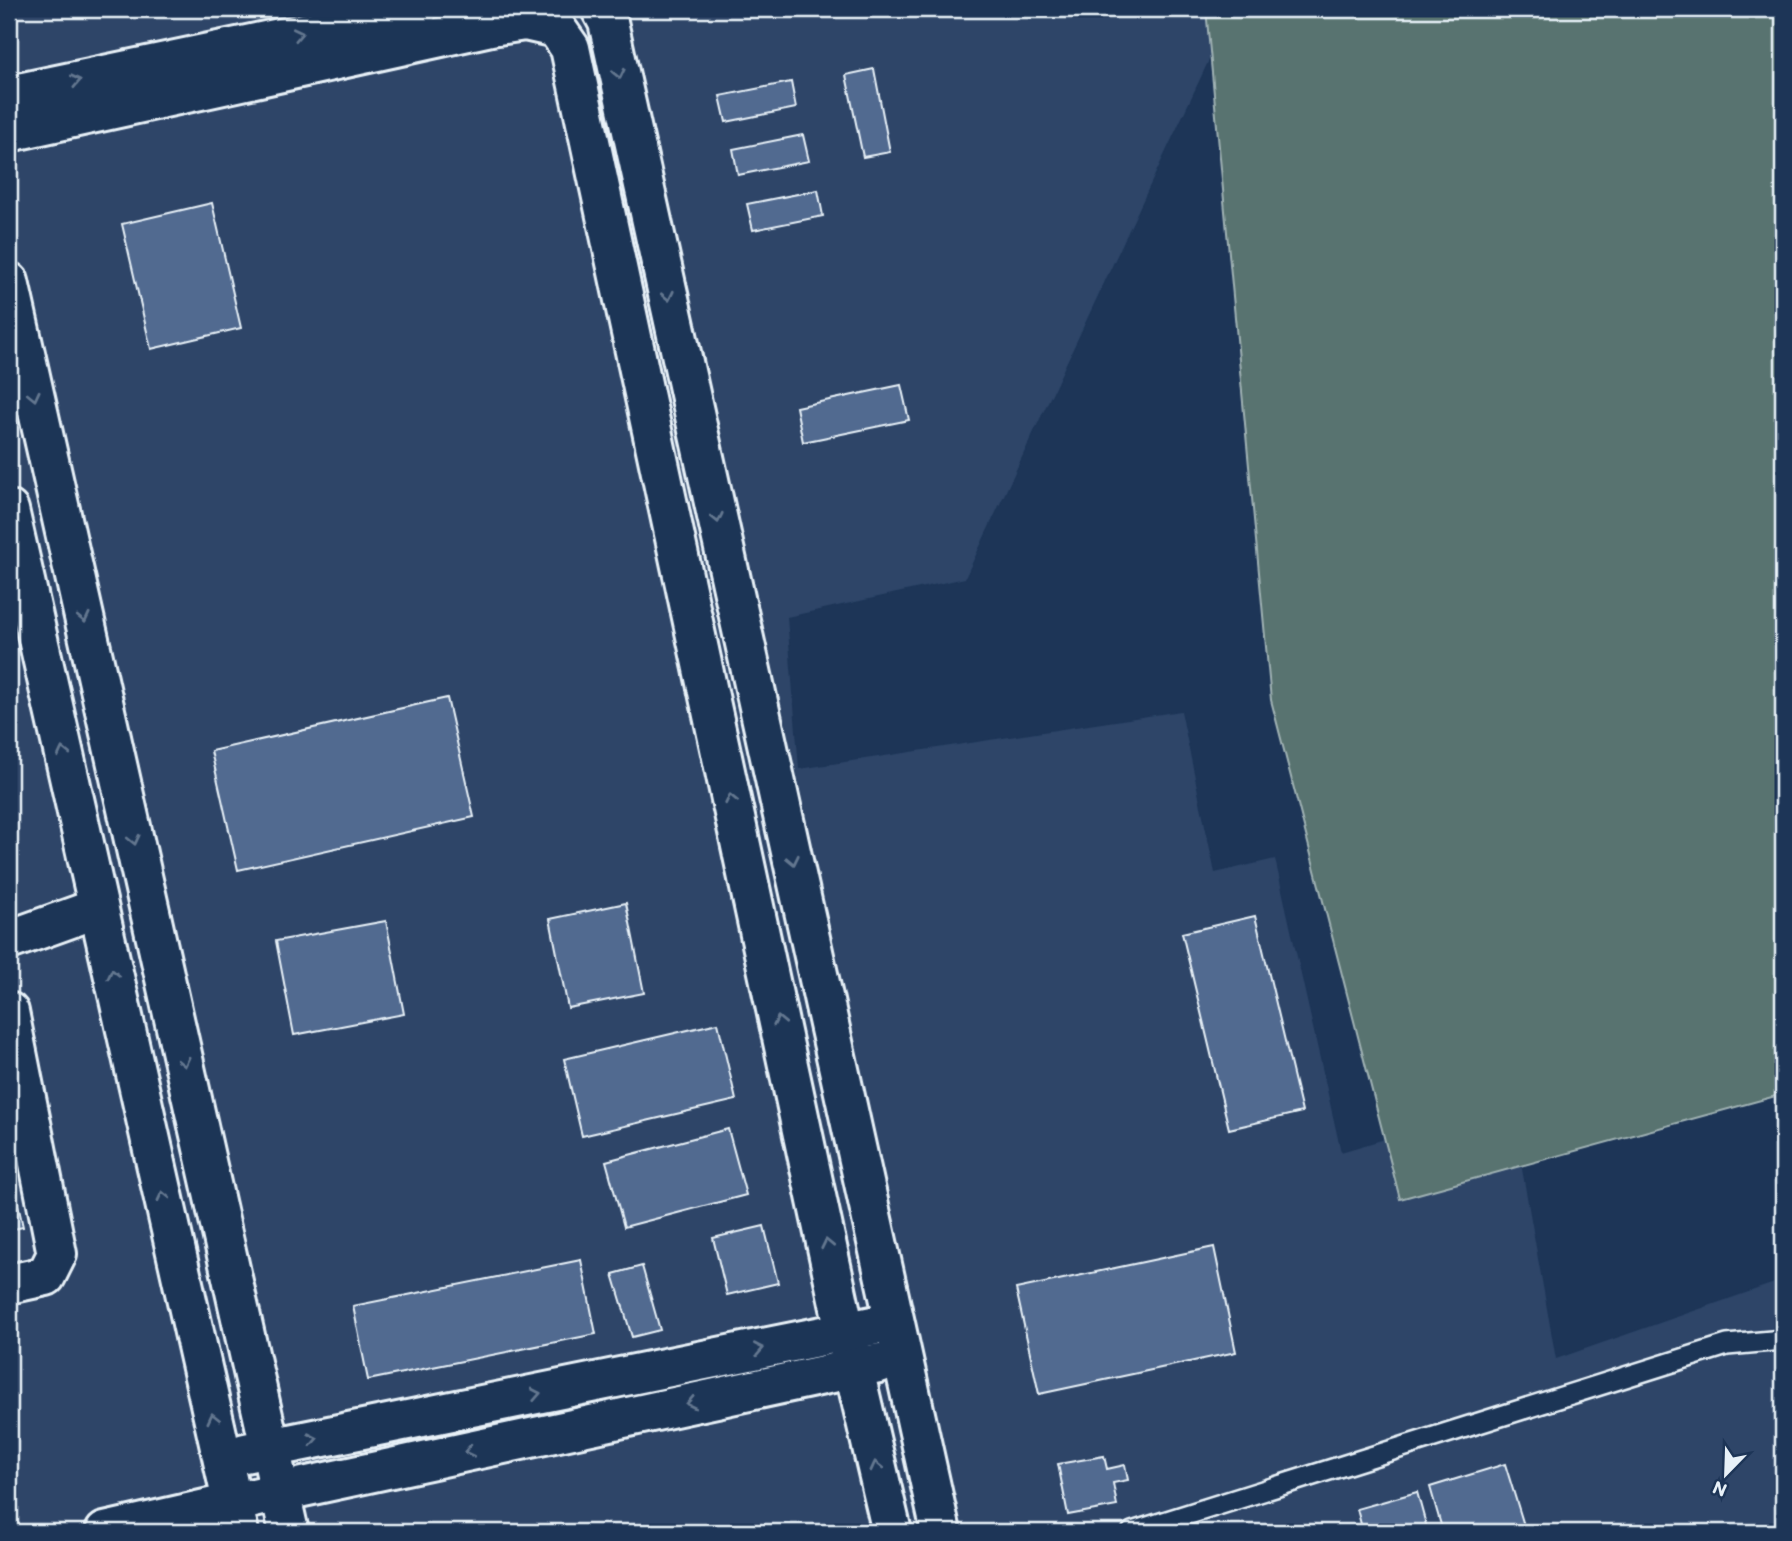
<svg xmlns="http://www.w3.org/2000/svg" width="1792" height="1541" font-family="Itim,sans-serif">
<style>
.built{fill:#2d4568}
.green{fill:#59736f;stroke:#a0b2b4;stroke-width:2}
.building{fill:#516a90;stroke:#e8f1f8;stroke-width:2}
.lines{fill:none;stroke-linecap:round;stroke-linejoin:round}
.lane-casing{stroke:#e8f1f8;stroke-width:24}
.street-casing{stroke:#e8f1f8;stroke-width:44}
.lane{stroke:#1d3557;stroke-width:19}
.street{stroke:#1d3557;stroke-width:38}
.oneway{stroke:#64778f}
</style>
<rect width="100%" height="100%" fill="#1d3557"/>
<filter id="ink" filterUnits="userSpaceOnUse"><feTurbulence type="fractalNoise" baseFrequency=".0143" numOctaves="2"/><feDisplacementMap in="SourceGraphic" scale="14" xChannelSelector="R" yChannelSelector="G"/><feConvolveMatrix kernelMatrix="1 2 1 2 8 2 1 2 1" color-interpolation-filters="sRGB"/></filter>
<g filter="url(#ink)">
<!-- built -->
<polygon class="built" points="9,9 1233,9 965,578 787,617 799,769 1181,711 1215,873 1275,859 1341,1152 1510,1102 1556,1359 1783,1280 1783,1532 9,1532"/>
<!-- green -->
<polygon class="green" points="1206,9 1783,9 1783,1094 1400,1199 1271,700"/>
<!-- building -->
<g class="building">
<polygon points="874,69 890,152 863,157 846,75"/>
<polygon points="791,82 796,108 726,122 720,96"/>
<polygon points="803,135 809,161 738,175 733,149"/>
<polygon points="818,190 823,216 753,230 747,204"/>
<polygon points="212,203 241,328 151,349 122,224"/>
<polygon points="901,385 909,420 803,442 796,407"/>
<polygon points="447,698 474,817 238,870 211,751"/>
<polygon points="626,903 644,993 568,1008 550,919"/>
<polygon points="1255,916 1302,1112 1229,1129 1182,933"/>
<polygon points="386,921 404,1014 294,1035 276,941"/>
<polygon points="718,1023 736,1100 582,1136 564,1059"/>
<polygon points="728,1129 746,1195 624,1227 606,1161"/>
<polygon points="9,1163 23,1227 9,1230"/>
<polygon points="764,1226 778,1283 727,1295 713,1238"/>
<polygon points="1214,1247 1236,1352 1039,1394 1016,1289"/>
<polygon points="581,1260 596,1334 368,1380 353,1306"/>
<polygon points="642,1266 660,1330 632,1337 613,1274"/>
<polygon points="1104,1456 1107,1469 1125,1465 1128,1480 1113,1483 1117,1506 1068,1515 1058,1464"/>
<polygon points="1505,1464 1526,1532 1443,1532 1430,1487"/>
<polygon points="1417,1492 1428,1532 1363,1532 1357,1509"/>
</g>
<g class="lines">
<defs>
<polyline id="lane" points="1132,1532 1727,1345 1783,1340"/>
<g id="street">
<polyline points="601,9 608,22 941,1532"/>
<polyline points="9,95 418,9"/>
<polyline points="9,132 491,26 525,21 556,28 570,48 845,1331 892,1532"/>
<polyline points="9,282 289,1532"/>
<polyline points="9,510 239,1532"/>
<polyline points="9,940 98,908"/>
<polyline points="9,1012 57,1254 46,1276 9,1284"/>
<polyline points="245,1453 872,1326"/>
<polyline points="105,1532 280,1492 879,1363"/>
</g>
</defs>
<!-- lane casing -->
<use href="#lane" class="lane-casing"/>
<!-- street casing -->
<use href="#street" class="street-casing"/>
<!-- lane -->
<use href="#lane" class="lane"/>
<!-- street -->
<use href="#street" class="street"/>
</g>
<!-- one-way arrows -->
<defs><path id="oneway-chevron" d="M-2-3.5L2.5 0L-2 3.5" fill="none" stroke-width="1.6" stroke-linecap="round" stroke-linejoin="round" transform="scale(1.75)"/></defs>
<g class="oneway">
<use href="#oneway-chevron" transform="translate(298 34) rotate(-12)"/>
<use href="#oneway-chevron" transform="translate(619 74) rotate(78)"/>
<use href="#oneway-chevron" transform="translate(76 81) rotate(-12)"/>
<use href="#oneway-chevron" transform="translate(668 296) rotate(78)"/>
<use href="#oneway-chevron" transform="translate(34 396) rotate(77)"/>
<use href="#oneway-chevron" transform="translate(717 518) rotate(78)"/>
<use href="#oneway-chevron" transform="translate(84 618) rotate(77)"/>
<use href="#oneway-chevron" transform="translate(63 752) rotate(-103)"/>
<use href="#oneway-chevron" transform="translate(731 799) rotate(-102)"/>
<use href="#oneway-chevron" transform="translate(134 840) rotate(77)"/>
<use href="#oneway-chevron" transform="translate(793 860) rotate(78)"/>
<use href="#oneway-chevron" transform="translate(113 974) rotate(-103)"/>
<use href="#oneway-chevron" transform="translate(779 1021) rotate(-102)"/>
<use href="#oneway-chevron" transform="translate(184 1062) rotate(77)"/>
<use href="#oneway-chevron" transform="translate(163 1196) rotate(-103)"/>
<use href="#oneway-chevron" transform="translate(827 1244) rotate(-102)"/>
<use href="#oneway-chevron" transform="translate(759 1349) rotate(-11)"/>
<use href="#oneway-chevron" transform="translate(536 1394) rotate(-11)"/>
<use href="#oneway-chevron" transform="translate(691 1403) rotate(168)"/>
<use href="#oneway-chevron" transform="translate(213 1418) rotate(-103)"/>
<use href="#oneway-chevron" transform="translate(313 1439) rotate(-11)"/>
<use href="#oneway-chevron" transform="translate(469 1451) rotate(168)"/>
<use href="#oneway-chevron" transform="translate(876 1466) rotate(-103)"/>
</g>
</g>
<!-- margin -->
<rect width="1792" height="1541" fill="none" stroke="#1d3557" stroke-width="35"/>
<rect x="18" y="18" width="1757" height="1506" fill="none" stroke="#e8f1f8" stroke-width="2.5" filter="url(#ink)"/>
<!-- north arrow -->
<g transform="translate(1726 1474) rotate(203)" stroke="#1d3557" stroke-width="5" paint-order="stroke">
<path d="M0-5L12 26L0 18L-12 26Z" fill="#e8f1f8"/>
<text y="-10" font-size="19" font-weight="bold" text-anchor="middle" fill="#e8f1f8">N</text>
</g>
</svg>
